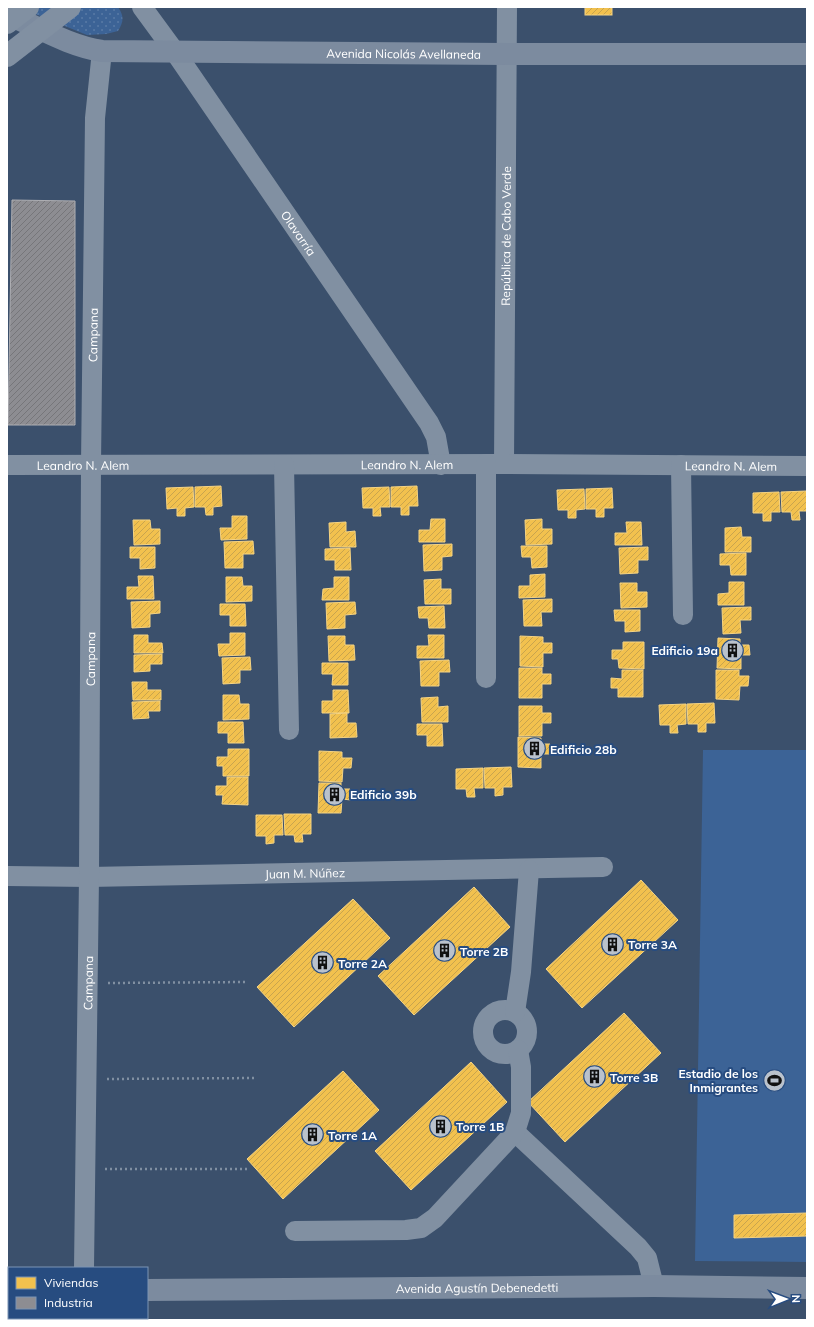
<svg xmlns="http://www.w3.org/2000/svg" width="814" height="1327" font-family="Mulish,sans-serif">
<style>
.grass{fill:url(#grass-dots)}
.park{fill:#3c6396}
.homes{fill:url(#homes-hatch);stroke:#f6d483}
.industry{fill:url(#industry-hatch);stroke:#afafb3}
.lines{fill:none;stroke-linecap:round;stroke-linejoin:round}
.path{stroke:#8190a2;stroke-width:2.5;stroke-dasharray:2 3;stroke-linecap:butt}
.street{stroke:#8190a2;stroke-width:20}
.secondary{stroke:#7c8b9f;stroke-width:22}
.highway-bridge{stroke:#8190a2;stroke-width:22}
.labels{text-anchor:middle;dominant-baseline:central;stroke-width:4;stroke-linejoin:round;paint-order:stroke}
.street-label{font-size:12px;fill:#fff;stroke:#274c80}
.poi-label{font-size:12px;font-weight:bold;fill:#fff;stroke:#274c80;text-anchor:start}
</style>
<defs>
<pattern id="grass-dots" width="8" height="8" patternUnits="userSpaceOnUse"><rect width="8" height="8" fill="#3c6396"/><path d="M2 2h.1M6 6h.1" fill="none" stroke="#597aa6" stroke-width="1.8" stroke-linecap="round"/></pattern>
<pattern id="homes-hatch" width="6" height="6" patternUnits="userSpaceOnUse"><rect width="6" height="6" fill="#f2c14e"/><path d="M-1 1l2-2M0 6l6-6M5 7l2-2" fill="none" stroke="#c8a44e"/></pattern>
<pattern id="industry-hatch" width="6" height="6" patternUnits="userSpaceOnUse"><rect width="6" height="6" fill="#8d8d92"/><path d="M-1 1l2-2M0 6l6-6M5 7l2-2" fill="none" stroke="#76767a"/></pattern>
</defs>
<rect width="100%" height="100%" fill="#3b506c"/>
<!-- grass -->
<path class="grass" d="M18 7H118C124 16 124 21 118 31L106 34 87 35Z"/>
<!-- park -->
<polygon class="park" points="703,750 807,750 807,1213 734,1215 734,1238 807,1236 807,1262 695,1261"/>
<!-- homes -->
<g class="homes">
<rect x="585" y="7" width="27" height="8"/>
<polygon points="221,486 222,506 213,507 213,515 206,515 205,507 195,507 195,487"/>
<polygon points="417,486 418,506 409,506 409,515 401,515 401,507 391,507 391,487"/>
<polygon points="193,487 194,507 185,508 185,516 177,516 177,508 167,509 166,488"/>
<polygon points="389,487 390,507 380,507 381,516 373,516 373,508 363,508 362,488"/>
<polygon points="612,488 613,508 604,508 604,517 596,517 596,509 586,509 586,489"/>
<polygon points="584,489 585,509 576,510 576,518 568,518 568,510 558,510 557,490"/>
<polygon points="807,491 807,511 799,511 800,520 792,520 791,512 782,512 781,492"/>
<polygon points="779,492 780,512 771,512 771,521 763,521 763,513 753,513 753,493"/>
<polygon points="232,516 247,516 247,539 221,540 220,528 232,528"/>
<polygon points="431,519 445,519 445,542 419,542 419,530 430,530"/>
<polygon points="542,519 542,529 552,529 552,544 526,545 525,520"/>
<polygon points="133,520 150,520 151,529 160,529 160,544 134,545"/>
<polygon points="346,522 346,532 355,531 356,547 330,547 329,523"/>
<polygon points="626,522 641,522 642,545 615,545 615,533 627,533"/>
<polygon points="741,527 742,537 751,537 751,552 725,552 725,528"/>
<polygon points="253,541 254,554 243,554 243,568 225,568 224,542"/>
<polygon points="452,544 452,556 442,557 442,570 424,571 423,545"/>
<polygon points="521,546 547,546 547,567 532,568 531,557 522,557"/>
<polygon points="130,547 155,547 155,568 140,569 140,558 130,558"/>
<polygon points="648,547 648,560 638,560 638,573 620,574 619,548"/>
<polygon points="350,548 351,570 335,570 335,560 325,560 325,549"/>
<polygon points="746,553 746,575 731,575 730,565 720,565 720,554"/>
<polygon points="545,574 545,597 519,598 519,586 530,586 530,575"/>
<polygon points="138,576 153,576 154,599 127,599 127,587 139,587"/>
<polygon points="226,577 242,577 243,586 252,586 252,601 226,602"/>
<polygon points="334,577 349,577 349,600 322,600 323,589 334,588"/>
<polygon points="441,579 441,589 451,589 451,604 425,604 424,580"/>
<polygon points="729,582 744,582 744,605 718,605 718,594 729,593"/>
<polygon points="620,583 637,583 637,592 647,592 647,607 621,608"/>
<polygon points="552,599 552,612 541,612 542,626 524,626 523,600"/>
<polygon points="160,601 160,613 150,614 150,627 132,628 131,602"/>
<polygon points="355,602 356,614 345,615 345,628 327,629 326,603"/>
<polygon points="220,604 245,604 246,626 230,626 230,615 220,615"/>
<polygon points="444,606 445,628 429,628 428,618 419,618 418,607"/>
<polygon points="751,607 751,620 740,620 741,633 723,634 722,608"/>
<polygon points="614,610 640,610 640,631 625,632 625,621 615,621"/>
<polygon points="230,633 245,633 245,655 219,656 218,644 230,644"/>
<polygon points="134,635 148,635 148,643 162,643 163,653 134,653"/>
<polygon points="428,635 444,635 444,658 417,658 417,646 429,646"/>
<polygon points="328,636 345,636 345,645 354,645 355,660 329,661"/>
<polygon points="520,636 543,637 543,643 552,643 552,653 543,653 543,667 520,666"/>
<polygon points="718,638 740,639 740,645 749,645 750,655 741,655 741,669 717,668"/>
<polygon points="623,642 644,642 644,669 619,668 618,659 612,659 612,650 623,650"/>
<polygon points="162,654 162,664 150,664 150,671 134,672 134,655"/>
<polygon points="250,657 251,670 240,670 240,683 223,684 222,658"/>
<polygon points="449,660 450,672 439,672 439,686 421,686 420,661"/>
<polygon points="322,663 348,663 348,685 332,685 333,674 322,674"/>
<polygon points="519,668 542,668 542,674 551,674 551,684 542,684 542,698 519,698"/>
<polygon points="622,670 643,670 643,697 618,697 618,688 611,688 611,678 622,679"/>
<polygon points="716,670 739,670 739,676 749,676 748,686 740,686 739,700 716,699"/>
<polygon points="132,682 147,682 147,690 161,690 161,700 133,700"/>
<polygon points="333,690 348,690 349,713 322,713 322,701 333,701"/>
<polygon points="223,695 239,695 240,704 249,704 249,719 223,720"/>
<polygon points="438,697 438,707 448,706 448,722 422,722 421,698"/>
<polygon points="160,701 160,711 148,711 149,718 133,719 132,702"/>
<polygon points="714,703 715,723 706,723 706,732 698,732 698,724 688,724 687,704"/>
<polygon points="686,704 686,724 677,725 678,733 670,733 670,725 660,725 659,705"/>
<polygon points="519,706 542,706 542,713 551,713 551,723 542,723 542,736 519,736"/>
<polygon points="347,713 347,723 356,723 357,737 330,738 330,714"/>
<polygon points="218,722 243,722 244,743 228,743 228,733 218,733"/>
<polygon points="417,724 442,724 443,746 427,746 427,735 417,735"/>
<polygon points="518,737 541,738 541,744 550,744 550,754 541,754 541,768 518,767"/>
<polygon points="228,749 249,749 249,776 223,776 223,766 217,766 217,757 228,757"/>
<polygon points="319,751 342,752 342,758 352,758 351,768 343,768 342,782 319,781"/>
<polygon points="511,767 512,787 503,787 503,795 495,796 495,788 485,788 484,768"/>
<polygon points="483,768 483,788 474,788 475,797 467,797 466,789 456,789 456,769"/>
<polygon points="227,777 248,777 248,805 222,804 223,795 216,795 216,786 227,786"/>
<polygon points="319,783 341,783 341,789 350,789 351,800 342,799 341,813 318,813"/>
<polygon points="284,814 311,814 311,834 302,834 303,842 295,842 294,835 285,835"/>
<polygon points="256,815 282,815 283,835 274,835 274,843 266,844 266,836 256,836"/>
<polygon points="641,880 678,920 582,1008 546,969"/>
<polygon points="474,887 510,927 414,1015 378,976"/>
<polygon points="353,899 390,938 294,1027 257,987"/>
<polygon points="624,1013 661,1053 565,1142 528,1102"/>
<polygon points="471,1062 507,1102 411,1190 375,1151"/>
<polygon points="343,1071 379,1110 283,1199 247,1159"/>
<polygon points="807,1213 807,1236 734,1238 734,1215"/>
</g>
<!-- industry -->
<polygon class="industry" points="12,200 75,201 75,425 8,425"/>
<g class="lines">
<!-- path -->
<g class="path">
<polyline points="108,983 247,982"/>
<polyline points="107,1079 257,1078"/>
<polyline points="105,1169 248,1169"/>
</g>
<!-- street -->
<g class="street">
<path id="s1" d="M142 7 175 52 429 423 436 437 441 465"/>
<path id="s2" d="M504 464 507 7"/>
<path id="s3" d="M7 465 504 464 807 466"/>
<polyline points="284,465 289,730"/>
<polyline points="681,465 683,615"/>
<polyline points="486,678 486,464"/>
<path id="s4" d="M7 876 89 877 603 867"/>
<circle cx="505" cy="1032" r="22"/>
<polyline points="515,1012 521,972 529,870"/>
<polyline points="515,1132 638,1247 647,1258 654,1286"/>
<polyline points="295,1231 406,1230 421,1228 435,1218 515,1132 521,1113 521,1067 518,1050"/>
<path id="s5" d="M84 1268 89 877 91 465 95 118 102 51"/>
<polyline points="83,1320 83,1318"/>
</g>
<!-- secondary -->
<g class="secondary">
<path id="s6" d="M7 14C38 27 69 46 102 51L506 54H807"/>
<polyline points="7,1290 9,1290"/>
<path id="s7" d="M147 1290 654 1286 807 1288"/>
</g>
<!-- highway-bridge -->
<g class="highway-bridge">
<polyline points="7,23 28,7"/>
<polyline points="7,56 70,7"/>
</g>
</g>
<!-- icons -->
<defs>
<symbol id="building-disc" viewBox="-11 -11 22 22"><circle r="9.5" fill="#bac2cc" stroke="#274c80"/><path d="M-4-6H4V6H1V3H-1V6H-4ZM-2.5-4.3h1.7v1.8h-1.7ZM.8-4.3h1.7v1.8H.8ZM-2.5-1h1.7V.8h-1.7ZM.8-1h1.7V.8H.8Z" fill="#111"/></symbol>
<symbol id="stadium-disc" viewBox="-11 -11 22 22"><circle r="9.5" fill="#bac2cc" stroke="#274c80"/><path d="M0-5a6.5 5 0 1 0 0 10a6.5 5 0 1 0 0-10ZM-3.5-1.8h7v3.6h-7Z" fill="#111"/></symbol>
</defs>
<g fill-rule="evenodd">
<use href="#building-disc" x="720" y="638" width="25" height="25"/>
<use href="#building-disc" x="522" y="736" width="25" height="25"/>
<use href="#building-disc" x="322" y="782" width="25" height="25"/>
<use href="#building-disc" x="600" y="932" width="25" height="25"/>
<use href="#building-disc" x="432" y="938" width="25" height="25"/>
<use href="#building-disc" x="310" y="950" width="25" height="25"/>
<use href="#building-disc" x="582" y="1064" width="25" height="25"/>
<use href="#stadium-disc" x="762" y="1068" width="25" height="25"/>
<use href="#building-disc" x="428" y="1114" width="25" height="25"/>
<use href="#building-disc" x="300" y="1122" width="25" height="25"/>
</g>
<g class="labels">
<!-- street labels -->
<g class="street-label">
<text stroke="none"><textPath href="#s6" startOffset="404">Avenida Nicolás Avellaneda</textPath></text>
<text stroke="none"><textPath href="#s1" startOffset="275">Olavarría</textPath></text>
<text stroke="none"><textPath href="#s2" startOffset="228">República de Cabo Verde</textPath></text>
<text stroke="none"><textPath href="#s5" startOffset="933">Campana</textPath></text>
<text stroke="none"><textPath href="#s3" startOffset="76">Leandro N. Alem</textPath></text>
<text stroke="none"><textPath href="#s3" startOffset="400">Leandro N. Alem</textPath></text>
<text stroke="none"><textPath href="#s3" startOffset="724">Leandro N. Alem</textPath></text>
<text stroke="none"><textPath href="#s5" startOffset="609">Campana</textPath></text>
<text stroke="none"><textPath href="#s4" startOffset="298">Juan M. Núñez</textPath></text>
<text stroke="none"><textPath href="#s5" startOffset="285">Campana</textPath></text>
<text stroke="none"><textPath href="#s7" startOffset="330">Avenida Agustín Debenedetti</textPath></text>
</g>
<!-- poi labels -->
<g class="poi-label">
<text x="718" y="650" text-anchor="end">Edificio 19a</text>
<text x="550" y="749">Edificio 28b</text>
<text x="350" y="794">Edificio 39b</text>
<text x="628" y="944">Torre 3A</text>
<text x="460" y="951">Torre 2B</text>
<text x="338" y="963">Torre 2A</text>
<text x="758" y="1073" text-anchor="end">Estadio de los<tspan x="758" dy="14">Inmigrantes</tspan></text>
<text x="610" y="1077">Torre 3B</text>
<text x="456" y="1126">Torre 1B</text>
<text x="328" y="1135">Torre 1A</text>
</g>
</g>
<!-- border -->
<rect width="814" height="1327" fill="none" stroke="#ffffff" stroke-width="16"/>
<!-- legend -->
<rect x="8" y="1267" width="140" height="52" fill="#274c80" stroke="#7d94b3"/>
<rect x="16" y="1277" width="20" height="12" fill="#f2c14e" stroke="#7d94b3"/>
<text x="44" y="1287" font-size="12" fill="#ffffff">Viviendas</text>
<rect x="16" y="1297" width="20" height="12" fill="#8d8d92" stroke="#7d94b3"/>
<text x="44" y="1307" font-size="12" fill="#ffffff">Industria</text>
<!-- north arrow -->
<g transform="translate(786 1299) rotate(89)" stroke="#274c80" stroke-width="3" paint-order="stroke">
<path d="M0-3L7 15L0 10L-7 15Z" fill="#ffffff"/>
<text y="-6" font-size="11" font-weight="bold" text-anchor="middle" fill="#ffffff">N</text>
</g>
</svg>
